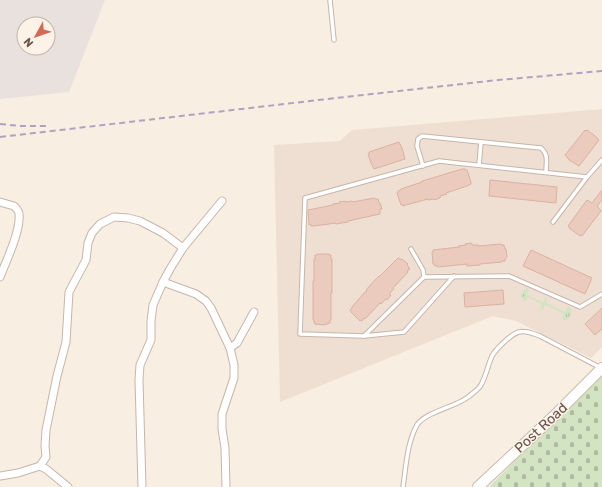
<svg xmlns="http://www.w3.org/2000/svg" width="602" height="487" font-family="Rubik,sans-serif">
<style>
.residential{fill:#efdfd2}
.industrial{fill:#e8e1dd;fill-rule:evenodd}
.grass{fill:url(#grass-tufts)}
.cemetery{fill:url(#cemetery-stones)}
.building{fill:#eacbbd;stroke:#dbb1a0}
.lines{fill:none;stroke-linecap:round;stroke-linejoin:round}
.lane-casing{stroke:#c7b5ab;stroke-width:5.5}
.street-casing{stroke:#c7b5ab;stroke-width:9}
.secondary-casing{stroke:#cdb7ab;stroke-width:12}
.lane{stroke:#fff;stroke-width:3.5}
.street{stroke:#fff;stroke-width:7}
.secondary{stroke:#fff;stroke-width:10}
.rail{stroke:#b0a3c0;stroke-width:2;stroke-dasharray:6 4;stroke-linecap:butt}
.labels{text-anchor:middle;dominant-baseline:central;stroke-width:3;stroke-linejoin:round;paint-order:stroke}
.street-label{font-size:14px;fill:#6d554c;stroke:#fcf2e8}
</style>
<defs>
<pattern id="grass-tufts" width="24" height="20" patternUnits="userSpaceOnUse"><rect width="24" height="20" fill="#d3e4c3"/><path d="M3 7l-1-3M5 7V3M7 7l1-3M15 17l-1-3M17 17v-4M19 17l1-3" fill="none" stroke="#afbca1"/></pattern>
<pattern id="cemetery-stones" width="16" height="16" patternUnits="userSpaceOnUse"><rect width="16" height="16" fill="#d3e4c3"/><path d="M2 7V4a2 2 0 0 1 4 0v3zM10 15v-3a2 2 0 0 1 4 0v3z" fill="#afbca1"/></pattern>
</defs>
<rect width="100%" height="100%" fill="#f9eee2"/>
<!-- residential -->
<polygon class="residential" points="602,109 602,347 591,358 516,321 493,316 280,402 274,145 340,141 352,130"/>
<!-- industrial -->
<path class="industrial" d="M0 0H105L69 92 0 99ZM24 24H48V48H24Z"/>
<!-- grass -->
<path class="grass" d="M527 288 529 290 527 295 543 302 545 298 547 299 546 303 565 312 568 306 570 307 572 311 569 318 567 320H563L562 318 564 314 545 305 543 310 540 309 542 304 528 297 526 301H524C520 296 521 290 527 288Z"/>
<!-- cemetery -->
<polygon class="cemetery" points="602,374 602,487 489,487"/>
<!-- building -->
<g class="building">
<polygon points="585,130 586,131 587,130 594,135 599,140 579,166 569,160 565,155"/>
<polygon points="399,142 402,148 405,159 374,169 371,163 368,154 369,154 369,152"/>
<polygon points="462,169 465,169 466,170 467,170 471,182 471,184 467,186 446,193 447,194 440,196 440,198 434,200 434,199 428,200 428,199 406,205 403,206 403,204 401,205 397,193 398,193 398,191 401,190 401,189 422,182 422,181 429,179"/>
<polygon points="490,180 557,187 556,203 489,196"/>
<polygon points="602,190 602,200 597,206 601,211 582,236 580,235 580,236 569,228 570,228 568,226 587,200 592,203"/>
<polygon points="374,198 375,199 378,199 379,203 380,203 382,209 380,209 380,214 348,221 348,222 336,224 336,223 314,226 311,226 310,224 309,225 308,210 333,205 333,204 340,203 339,202 345,201 345,202 352,201 353,202"/>
<polygon points="471,243 472,245 478,245 478,246 501,244 501,245 504,245 505,249 506,249 507,257 505,259 505,261 502,261 502,262 480,264 480,265 467,266 467,264 438,267 438,266 435,266 434,264 433,264 432,252 433,252 433,250 459,247 458,246 466,245 465,244"/>
<polygon points="531,250 592,278 585,294 523,266"/>
<polygon points="317,254 329,254 329,255 331,255 331,259 332,259 332,293 331,293 331,320 330,320 330,323 328,323 328,324 325,324 325,325 315,324 315,323 314,323 314,320 313,320 313,281 314,281 314,259 315,259 315,255 317,255"/>
<polygon points="398,258 402,260 402,259 408,264 407,265 409,267 408,268 410,269 407,271 408,272 393,288 394,289 389,294 391,295 387,300 386,299 381,304 380,303 365,319 364,318 362,321 360,320 360,321 351,312 351,311 350,310 352,308 352,307 364,293 367,291 366,290 374,281 379,276 380,276"/>
<polygon points="503,290 504,304 465,307 464,293"/>
<polygon points="602,308 602,329 595,335 585,324"/>
</g>
<g class="lines">
<defs>
<g id="lane">
<polyline points="330,0 334,40"/>
<polyline points="602,160 587,177 439,161 305,198 300,334 364,336 424,277 509,276 580,307 602,294"/>
<polyline points="479,165 481,142"/>
<path d="M423 166 417 146 418 139 422 136 541 148C549 155 546 163 546 172"/>
<polyline points="553,222 587,177"/>
<polyline points="411,249 423,270 424,277"/>
<polyline points="364,336 404,332 454,276"/>
<path d="M403 487C406 466 407 443 417 425 425 412 456 407 468 397 472 394 479 389 481 385 486 376 488 365 492 356 496 349 511 334 519 332 526 330 534 334 540 336L601 368"/>
</g>
<g id="street">
<path d="M0 202 14 206C16 208 19 211 19 214 21 231 6 261 0 277"/>
<polyline points="163,282 196,294 206,301 211,308 230,348 234,365 234,378 222,414 222,429 225,448 226,487"/>
<polyline points="230,348 237,343 254,312"/>
<polyline points="40,466 46,457 45,446 46,430 57,376 66,342 69,292 86,260 88,243 92,233 100,224 114,217 128,218 140,221 163,233 183,248"/>
<polyline points="0,476 18,473 40,466 46,469 68,487"/>
<polyline points="142,487 139,380 140,365 151,340 151,321 153,305 163,282 170,269 183,248 222,201"/>
</g>
<polyline id="secondary" points="478,487 554,416 602,368"/>
</defs>
<!-- lane casing -->
<use href="#lane" class="lane-casing"/>
<!-- street casing -->
<use href="#street" class="street-casing"/>
<!-- secondary casing -->
<use href="#secondary" class="secondary-casing"/>
<!-- lane -->
<use href="#lane" class="lane"/>
<!-- street -->
<use href="#street" class="street"/>
<!-- secondary -->
<use href="#secondary" class="secondary"/>
<!-- rail -->
<g class="rail">
<polyline points="0,124 20,126 49,126"/>
<polyline points="0,137 336,98 498,80 602,71"/>
</g>
</g>
<g class="labels">
<!-- street labels -->
<g class="street-label">
<text transform="translate(541 428) rotate(-43)">Post Road</text>
</g>
</g>
<!-- north arrow -->
<g transform="translate(36 36) rotate(230)"><circle r="19" fill="#fcf2e8" stroke="#c3b3aa"/>
<path d="M0-3L7 15L0 10L-7 15Z" fill="#d46756"/>
<text y="-6" font-size="11" font-weight="bold" text-anchor="middle" fill="#6d554c">N</text>
</g>
</svg>
